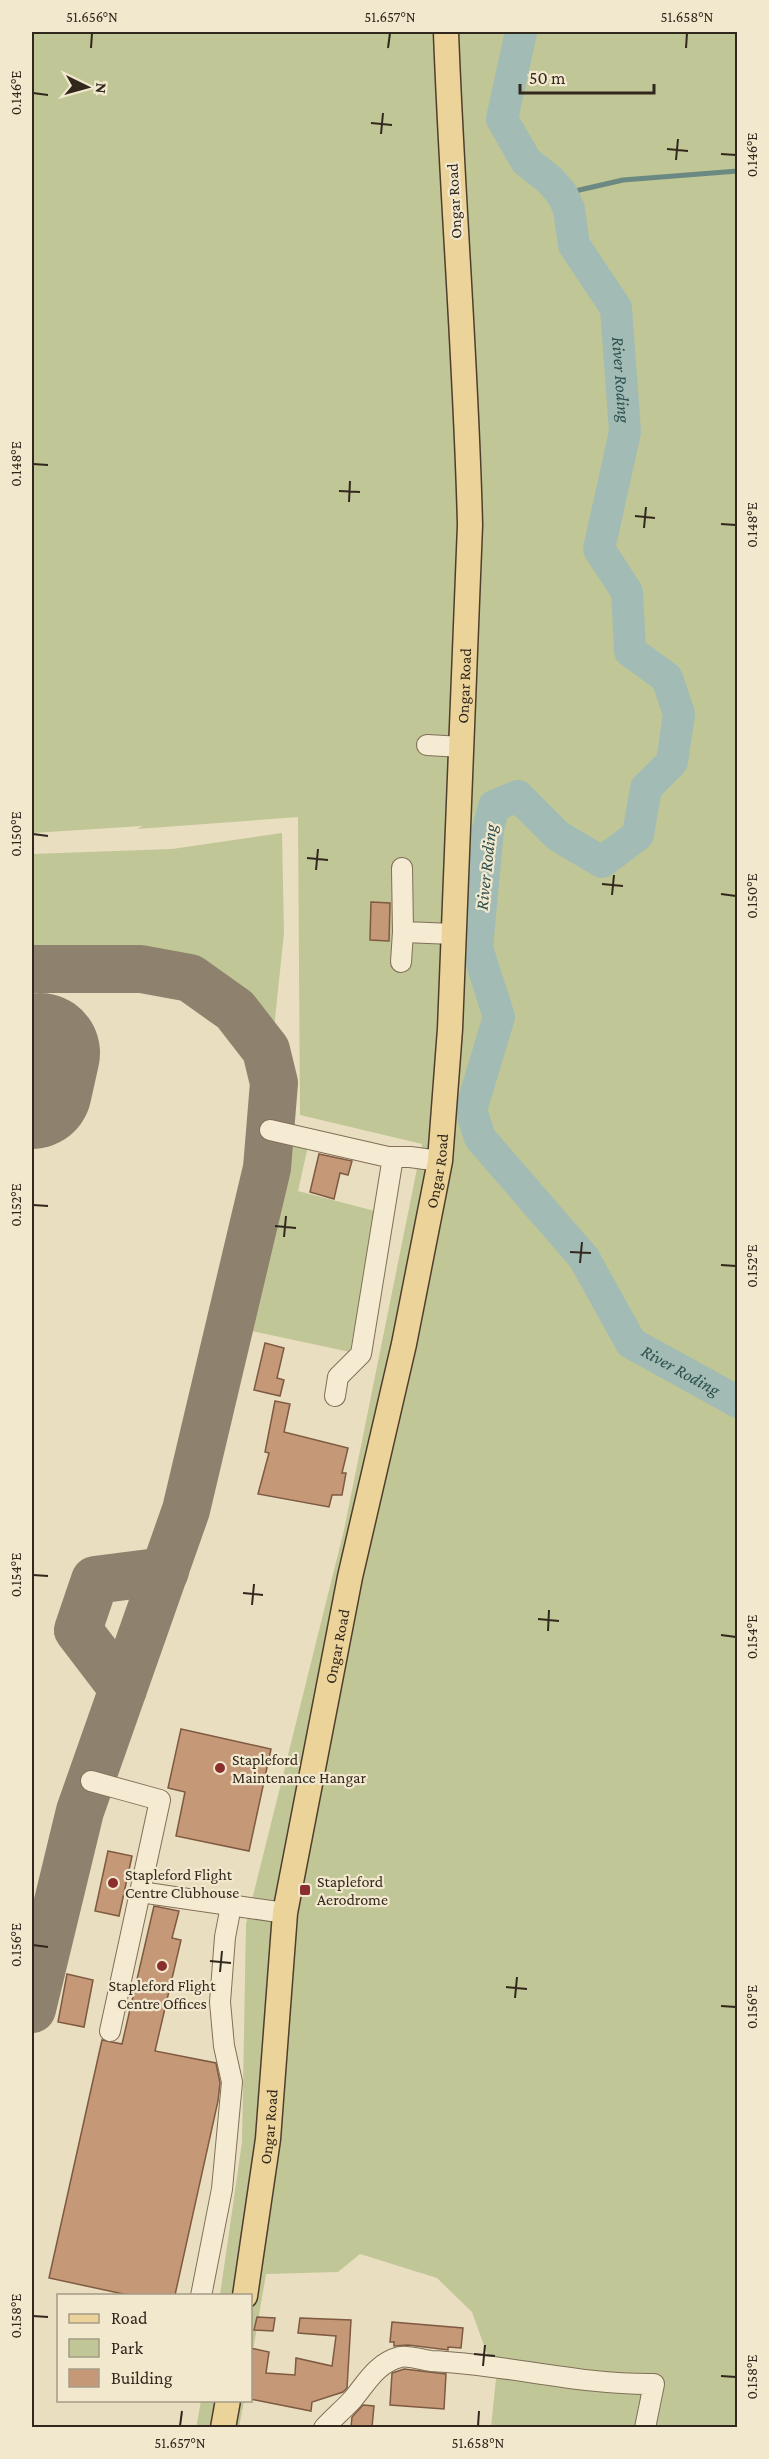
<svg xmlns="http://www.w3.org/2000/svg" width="769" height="2459" font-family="'Crimson Pro',serif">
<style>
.green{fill:#c0c695}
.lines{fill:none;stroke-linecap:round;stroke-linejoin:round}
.stream{stroke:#6b8982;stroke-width:5}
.river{stroke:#a2bcb5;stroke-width:32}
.taxiway{stroke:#8e826e;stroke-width:48}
.runway{stroke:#8e826e;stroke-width:120}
.building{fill:#c59978;stroke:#7e5a41;stroke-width:1.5}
.minor-casing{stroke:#816f59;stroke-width:22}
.major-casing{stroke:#4f3e2d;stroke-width:27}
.minor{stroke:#f5ebd2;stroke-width:20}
.major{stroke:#ebd399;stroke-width:24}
.ticks{fill:none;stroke:#32271d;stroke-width:2}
.poi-dot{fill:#8b2f2e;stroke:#f2e8ce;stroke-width:2}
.labels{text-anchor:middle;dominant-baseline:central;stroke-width:4.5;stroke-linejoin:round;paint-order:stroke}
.street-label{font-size:16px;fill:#32271d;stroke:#f2e8ce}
.poi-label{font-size:16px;fill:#32271d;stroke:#f2e8ce;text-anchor:start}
.water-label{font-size:18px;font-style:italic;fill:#2d504f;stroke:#f2e8ce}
.neatline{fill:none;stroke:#32271d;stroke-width:2}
.ticks-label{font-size:15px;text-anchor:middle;fill:#32271d}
</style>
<rect width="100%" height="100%" fill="#eadec0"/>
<!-- green -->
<g class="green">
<polygon points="32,32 737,32 737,2427 491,2427 496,2379 472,2312 437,2278 360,2254 338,2272 266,2274 251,2362 250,2296 220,2295 242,2142 246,1924 344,1530 422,1144 300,1115 298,817 137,829 143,826 32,833"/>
<polygon points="282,833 284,933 273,1038 241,990 199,963 60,947 32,949 32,854 172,849"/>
<polygon points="293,1143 308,1146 298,1191 375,1211 350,1352 252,1331"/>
<polygon points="201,2401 244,2401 239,2427 196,2428"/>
</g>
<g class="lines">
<!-- stream -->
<polyline class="stream" points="562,194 623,180 738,171"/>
<!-- river -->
<path class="river" id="s1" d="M521 32 502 119 526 161 550 180 562 194 569 209 574 245 616 308 625 432 599 549 627 592 630 651 667 678 679 714 672 762 646 788 638 835 602 862 558 836 518 796 494 806 488 829 477 948 499 1017 471 1110 480 1138 584 1258 631 1343 738 1402"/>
<!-- taxiway -->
<g class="taxiway">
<polyline points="32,969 141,969 190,978 235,1010 266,1050 274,1083 267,1168 186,1510 80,1811 32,2009"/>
<polyline points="123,1689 78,1630 95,1580 165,1571"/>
</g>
<!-- runway -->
<polyline class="runway" points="32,1089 40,1053"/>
</g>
<!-- building -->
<g class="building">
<polygon points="371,902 390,903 389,941 370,940"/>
<polygon points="319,1154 352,1161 348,1175 340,1173 334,1199 310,1192"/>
<polygon points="265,1343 284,1348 277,1378 284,1380 280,1396 254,1390"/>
<polygon points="275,1401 290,1404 284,1432 348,1448 342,1473 346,1473 342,1495 332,1495 329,1507 258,1494 269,1453 265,1452"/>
<polygon points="181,1729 271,1749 249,1851 176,1836 185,1792 168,1788"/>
<polygon points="108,1851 132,1856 119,1916 95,1911"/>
<polygon points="154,1906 179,1911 172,1938 181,1940 155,2051 216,2063 220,2083 218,2101 175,2295 128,2295 49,2278 102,2040 122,2044"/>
<polygon points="67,1974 93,1980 84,2027 58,2022"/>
<polygon points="257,2317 275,2318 273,2331 254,2330"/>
<polygon points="300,2318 351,2320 347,2388 343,2392 312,2402 311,2411 250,2399 250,2348 269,2352 266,2373 295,2375 296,2358 332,2366 336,2336 298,2333"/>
<polygon points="392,2322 463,2328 461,2348 448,2347 448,2350 408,2345 394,2346 394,2342 390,2342"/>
<polygon points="404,2369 446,2374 444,2409 390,2405 392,2373"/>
<polygon points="363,2405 374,2406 372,2427 351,2427 352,2417"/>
</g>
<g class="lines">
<defs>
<g id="minor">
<polyline points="427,745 462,747"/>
<polyline points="402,868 403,932 454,934"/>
<polyline points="401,962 403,932"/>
<polyline points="270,1130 388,1157 392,1163 361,1354 338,1377 335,1396"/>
<polyline points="388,1157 410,1157 440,1161"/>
<polyline points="91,1781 160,1800 110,2031"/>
<polyline points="140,1892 285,1913"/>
<polyline points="201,2296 222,2189 232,2082 224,2046 220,2002 225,1937 231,1906"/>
<path d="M324 2428C333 2418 344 2409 353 2399 367 2382 377 2363 400 2357 408 2355 422 2360 431 2361 506 2364 578 2385 654 2384L645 2428"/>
</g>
<g id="major">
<path id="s2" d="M245 2296 268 2139 285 1913 350 1577 404 1344 440 1161 450 1029 470 525C466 361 452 196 446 32"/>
<polyline points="223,2428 228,2400"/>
</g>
</defs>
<!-- minor casing -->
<use href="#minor" class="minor-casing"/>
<!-- major casing -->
<use href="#major" class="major-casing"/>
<!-- minor -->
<use href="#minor" class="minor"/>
<!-- major -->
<use href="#major" class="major"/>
</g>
<!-- ticks -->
<path class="ticks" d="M91 48 92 33M388 48 390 33M686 48 687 33M33 93 48 95M371 123 392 125M381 134 383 113M667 149 688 151M721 154 736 155M676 160 678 139M33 464 48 465M339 491 360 492M349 502 350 481M635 516 655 518M721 524 736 525M644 528 646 507M33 834 48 836M307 858 328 860M316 870 318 849M602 884 623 886M721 894 736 896M612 895 614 875M33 1205 48 1206M275 1226 296 1228M284 1237 286 1216M570 1252 591 1253M580 1263 582 1242M721 1265 736 1266M33 1575 48 1576M243 1593 263 1595M252 1605 254 1584M538 1619 559 1621M548 1631 549 1610M721 1635 736 1637M33 1945 48 1947M210 1961 231 1963M220 1972 222 1951M506 1987 527 1989M515 1998 517 1977M721 2006 736 2007M33 2316 48 2317M474 2354 495 2356M483 2366 485 2345M721 2376 736 2377M180 2426 182 2411M478 2426 479 2411"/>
<!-- markers -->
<g class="poi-dot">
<circle cx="220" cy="1768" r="6"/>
<circle cx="113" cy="1883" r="6"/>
<rect x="299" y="1884" width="12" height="12" rx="3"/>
<circle cx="162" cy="1966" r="6"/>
</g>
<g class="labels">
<!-- street labels -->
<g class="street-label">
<text transform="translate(454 201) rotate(-93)">Ongar Road</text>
<text stroke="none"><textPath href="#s2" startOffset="1629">Ongar Road</textPath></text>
<text stroke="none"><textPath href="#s2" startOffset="1143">Ongar Road</textPath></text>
<text stroke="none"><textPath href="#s2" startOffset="657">Ongar Road</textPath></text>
<text stroke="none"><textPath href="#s2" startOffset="171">Ongar Road</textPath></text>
</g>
<!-- poi labels -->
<g class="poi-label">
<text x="232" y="1759">Stapleford<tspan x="232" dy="18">Maintenance Hangar</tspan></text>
<text x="125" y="1874">Stapleford Flight<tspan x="125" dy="18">Centre Clubhouse</tspan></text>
<text x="317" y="1881">Stapleford<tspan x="317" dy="18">Aerodrome</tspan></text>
<text x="162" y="1985" text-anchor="middle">Stapleford Flight<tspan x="162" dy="18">Centre Offices</tspan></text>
</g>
<!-- water labels -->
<g class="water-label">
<text stroke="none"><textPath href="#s1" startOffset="387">River Roding</textPath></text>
<text transform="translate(486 867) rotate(-84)">River Roding</text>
<text stroke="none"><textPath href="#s1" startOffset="1720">River Roding</textPath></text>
</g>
</g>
<!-- border -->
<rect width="769" height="2459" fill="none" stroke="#f2e8ce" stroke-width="66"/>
<!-- legend -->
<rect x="57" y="2294" width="195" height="108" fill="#f2e8ce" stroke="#a59b87" stroke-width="1.5"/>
<rect x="69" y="2314" width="30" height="9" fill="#ebd399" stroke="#a59b87" stroke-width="1.5"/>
<text x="111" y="2324" font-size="18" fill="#32271d">Road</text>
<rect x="69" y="2339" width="30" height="18" fill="#c0c695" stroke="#a59b87" stroke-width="1.5"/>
<text x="111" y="2354" font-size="18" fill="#32271d">Park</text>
<rect x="69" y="2369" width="30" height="18" fill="#c59978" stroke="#a59b87" stroke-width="1.5"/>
<text x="111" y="2384" font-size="18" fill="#32271d">Building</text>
<!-- north arrow -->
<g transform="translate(87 87) rotate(95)" stroke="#f2e8ce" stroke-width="4.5" paint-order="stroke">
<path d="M0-4.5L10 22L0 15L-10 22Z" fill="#32271d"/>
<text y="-9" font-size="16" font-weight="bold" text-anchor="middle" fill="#32271d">N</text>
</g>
<!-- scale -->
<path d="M520 84v9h134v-9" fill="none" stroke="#32271d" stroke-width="3"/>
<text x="529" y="84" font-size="18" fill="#32271d" stroke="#f2e8ce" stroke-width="4.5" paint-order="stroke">50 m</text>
<rect x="33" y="33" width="703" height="2393" class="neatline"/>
<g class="ticks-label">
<text x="92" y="22">51.656°N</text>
<text x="390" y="22">51.657°N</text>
<text x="687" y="22">51.658°N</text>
<text transform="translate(16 93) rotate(-90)" y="5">0.146°E</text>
<text transform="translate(752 155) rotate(-90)" y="5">0.146°E</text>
<text transform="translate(16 464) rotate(-90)" y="5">0.148°E</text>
<text transform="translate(752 525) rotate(-90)" y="5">0.148°E</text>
<text transform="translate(16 834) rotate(-90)" y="5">0.150°E</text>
<text transform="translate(752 896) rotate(-90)" y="5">0.150°E</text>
<text transform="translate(16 1205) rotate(-90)" y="5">0.152°E</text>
<text transform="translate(752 1266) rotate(-90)" y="5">0.152°E</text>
<text transform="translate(16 1575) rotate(-90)" y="5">0.154°E</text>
<text transform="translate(752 1637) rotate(-90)" y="5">0.154°E</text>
<text transform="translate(16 1945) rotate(-90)" y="5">0.156°E</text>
<text transform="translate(752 2007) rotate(-90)" y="5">0.156°E</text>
<text transform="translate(16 2316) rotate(-90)" y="5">0.158°E</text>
<text transform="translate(752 2377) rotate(-90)" y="5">0.158°E</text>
<text x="180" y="2448">51.657°N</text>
<text x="478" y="2448">51.658°N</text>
</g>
</svg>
